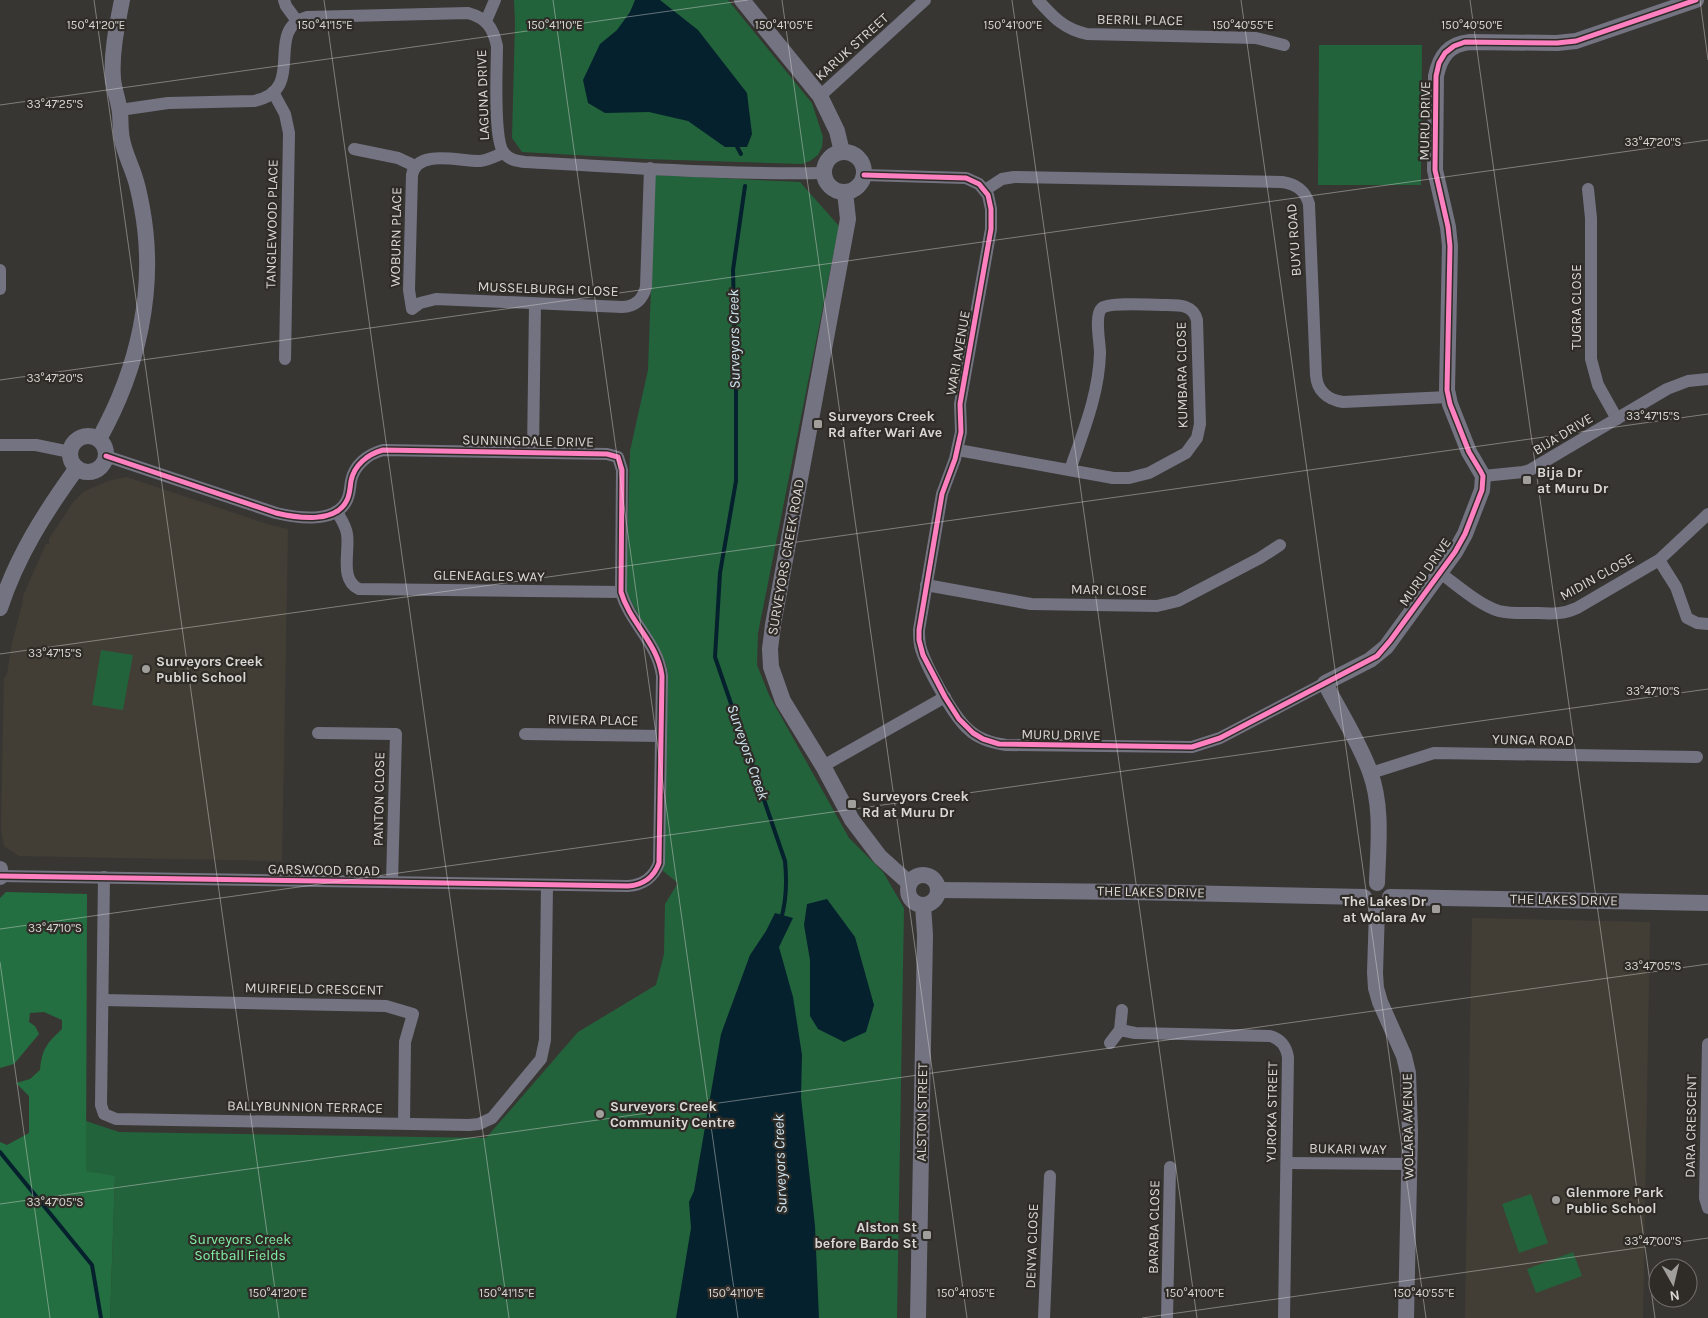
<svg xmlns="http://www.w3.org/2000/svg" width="1708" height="1318" font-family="Karla,sans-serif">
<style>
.built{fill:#433e35}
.green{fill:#22633b}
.forest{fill:#246f41}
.water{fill:#05212e}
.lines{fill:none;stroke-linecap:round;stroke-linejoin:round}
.stream{stroke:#05212e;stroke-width:4}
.minor{stroke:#747382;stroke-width:12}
.tertiary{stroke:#747382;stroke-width:16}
.cycleway-casing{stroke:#2f2c28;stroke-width:8}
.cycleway{stroke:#ff80c0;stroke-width:5}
.ticks{fill:none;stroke:#d9d7d4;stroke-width:1;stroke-opacity:0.45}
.poi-dot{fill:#a19f9c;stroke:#2f2c28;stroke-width:2}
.labels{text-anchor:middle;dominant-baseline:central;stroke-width:4.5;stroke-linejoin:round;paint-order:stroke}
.street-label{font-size:14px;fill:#d9d7d4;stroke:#2f2c28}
.poi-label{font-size:14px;font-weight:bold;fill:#d9d7d4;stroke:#2f2c28;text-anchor:start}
.park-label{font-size:14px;fill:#80eea3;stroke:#2f2c28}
.water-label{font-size:15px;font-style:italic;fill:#cde4f0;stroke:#2f2c28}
.ticks-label{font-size:12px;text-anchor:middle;fill:#d9d7d4;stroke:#2f2c28;stroke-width:4.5;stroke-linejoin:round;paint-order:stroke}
</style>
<rect width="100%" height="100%" fill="#383633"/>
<!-- built -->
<g class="built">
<polygon points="126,477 270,525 288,529 282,861 19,856 4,846 1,828 4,678 7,674 12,643 23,601 23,596 46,544 49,544 49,539 74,501 85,491 108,481"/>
<polygon points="1472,918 1650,922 1643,1318 1465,1318"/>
</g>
<!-- green -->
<g class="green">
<polygon points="514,0 728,0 812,103 823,137 822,147 818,155 810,161 802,164 645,159 522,152 512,138 515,23"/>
<polygon points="1319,45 1422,45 1421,185 1318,185"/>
<polygon points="655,175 800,182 839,226 758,633 757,665 769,695 849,838 883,872 904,908 897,1318 110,1318 115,1177 86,1171 86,1121 119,1132 486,1138 578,1032 656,985 664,954 665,904 678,883 663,871 668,674 666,663 626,592 630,451 648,370"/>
<polygon points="101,650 133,655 123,710 92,705"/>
<polygon points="1531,1194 1548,1243 1519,1253 1502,1204"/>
<polygon points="1573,1252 1582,1276 1536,1293 1527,1269"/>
</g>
<!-- forest -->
<path class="forest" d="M6 892 87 894 86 1171 115 1176 110 1318H0V1142L7 1145 29 1133V1096L16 1083 30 1079 40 1070C42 1049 47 1043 62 1029V1020L44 1012 30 1013 29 1022 35 1026 39 1034 14 1064 0 1068V898Z"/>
<!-- water -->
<g class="water">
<polygon points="635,0 660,0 698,30 747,93 752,134 747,147 725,147 688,121 649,112 605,113 588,103 583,80 600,44 617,30 630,12"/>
<polygon points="827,899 855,937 874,1005 866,1032 844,1042 818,1029 810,1016 810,960 804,925 807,904"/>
<polygon points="775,913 793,918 779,947 793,997 802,1055 801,1097 815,1226 819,1318 676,1318 691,1228 689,1202 694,1191 721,1034 750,955 766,931"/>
</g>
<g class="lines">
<!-- stream -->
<g class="stream">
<polyline points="735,143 741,154"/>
<path d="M745 186 733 270 736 391V481L720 573 715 657 785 861C787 881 787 899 781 919"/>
<polyline points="0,1152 92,1265 101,1318"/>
</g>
<!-- minor -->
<g class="minor">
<polyline points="284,0 286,6 297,21"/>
<path d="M1038 0C1053 17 1064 29 1087 34L1256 38 1284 45"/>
<polyline points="486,21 495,0"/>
<polyline points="273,92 285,114 289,133 285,359"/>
<polyline points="820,96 925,0"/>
<path d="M120 110 168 103 254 101C309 90 262 30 307 17L468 13C486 18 493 27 497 46 497 67 493 140 504 153 509 160 517 161 525 162 624 167 724 175 824 173"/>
<polyline points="354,149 398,158 415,166"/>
<path d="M503 153C496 156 488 160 480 161 461 162 417 148 412 175L409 290 412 309 420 303 436 299 622 307C635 307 643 299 646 287L650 168"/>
<path d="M864 175 966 178 979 184 988 195 991 209V229L960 404 961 432 955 459 942 494 919 630C919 636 919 643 921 649 927 668 953 716 968 729 978 739 992 743 1006 745L1192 747 1220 738 1325 683"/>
<polyline points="1588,189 1591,218 1591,359 1598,385 1617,419"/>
<path d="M985 190 1002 179 1014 177 1282 182C1296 184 1305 190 1309 204L1316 375C1317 390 1327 400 1343 402L1448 397"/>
<polyline points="0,270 0,289"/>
<polyline points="0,445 36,445 70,452"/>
<path d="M958 450 1113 478H1129L1149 473 1186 453 1197 438 1200 424 1197 320C1193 305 1180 305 1167 305 1154 305 1110 302 1102 308 1094 315 1100 342 1100 353 1099 394 1083 432 1070 470"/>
<polyline points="533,452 535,304"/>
<polyline points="1483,476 1523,472 1530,470 1667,389 1688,381 1708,379"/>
<path d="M337 512C341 519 346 526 347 534 350 551 339 580 359 589L621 592"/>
<polyline points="1659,560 1676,587 1687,618 1697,623 1708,624"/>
<path d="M1439 572C1457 585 1479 605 1499 611 1511 614 1525 613 1538 613 1552 614 1564 614 1577 608L1659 560 1708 514"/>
<polyline points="926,585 1031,604 1157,606 1178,601 1260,558 1280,545"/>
<polyline points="318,733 396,734 392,882"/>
<polyline points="525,734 661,736"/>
<polyline points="823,766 945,697"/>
<polyline points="1371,773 1434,753 1697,757"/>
<path d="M0 876 628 886C643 885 654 877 659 863L662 676C658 643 630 623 621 592L622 470 618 457 607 454 383 450C368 454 354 465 351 481 350 487 350 494 347 500 336 524 297 518 276 513L106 456"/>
<polyline points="104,877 101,1105 104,1114 116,1119 469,1125 479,1124 492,1118 541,1059 545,1040 547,885"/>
<polyline points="103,1000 386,1006 413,1014 405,1042 404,1123"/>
<path d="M1120 1030 1135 1033 1270 1036C1281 1039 1286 1046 1288 1057L1284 1318"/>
<polyline points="1110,1043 1120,1030 1122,1010"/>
<polyline points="1708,1044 1705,1198 1708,1208"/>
<polyline points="1287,1163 1409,1164"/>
<polyline points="1044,1318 1050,1176"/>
<polyline points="1167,1318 1170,1167"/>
</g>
<!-- tertiary -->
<g class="tertiary">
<polyline points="742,0 820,96 837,131 842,152"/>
<circle cx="844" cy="172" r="20"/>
<polyline points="845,192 848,219 773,625 770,649 771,667 783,701 823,766 852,820 880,857 909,883"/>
<circle cx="88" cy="454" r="18"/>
<path d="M99 439C138 369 157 289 142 208 140 197 138 186 134 175 130 163 124 151 122 139 120 130 121 122 120 113 119 102 114 90 113 79 111 53 117 26 122 0"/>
<path d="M0 608C17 556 45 512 77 468"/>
<polyline points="0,869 0,877"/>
<circle cx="923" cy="890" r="15"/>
<path d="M1377 883C1378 847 1383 807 1370 772 1360 743 1339 711 1325 683L1370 660 1386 647 1455 552 1465 534 1482 490 1483 476 1469 452 1450 404 1447 390 1450 246 1448 227 1435 170 1436 76C1440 56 1449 44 1470 42L1557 43 1576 41 1696 0"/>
<polyline points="938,890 1131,892 1364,897"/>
<polyline points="1390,897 1708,903"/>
<polyline points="1377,909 1375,973 1376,988 1380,1002 1404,1056 1408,1073 1410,1132 1406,1318"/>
<polyline points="918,1318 925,935 923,905"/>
</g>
<defs>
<g id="cycleway">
<polyline points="864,175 966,178 979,184 988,195 991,209 991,229 960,404 961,432 955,459 942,494 919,630 919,640 923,655 945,697 959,719 973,733 983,739 999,744 1192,747 1220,738 1377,656 1390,641 1455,552 1465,534 1482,490 1483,476 1481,472 1469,452 1450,404 1447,390 1450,246 1448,227 1435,170 1436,76 1439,63 1445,53 1454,46 1465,42 1557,43 1576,41 1696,0"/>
<path d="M0 876 628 886C643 885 654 877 659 863L662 676C658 643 630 623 621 592L622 470 618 457 607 454 383 450C368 454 354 465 351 481 350 487 350 494 347 500 336 524 297 518 276 513L106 456"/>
</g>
</defs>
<!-- cycleway casing -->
<use href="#cycleway" class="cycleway-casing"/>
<!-- cycleway -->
<use href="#cycleway" class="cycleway"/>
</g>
<!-- ticks -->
<path class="ticks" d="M94 0 279 1318M324 0 509 1318M553 0 738 1318M782 0 967 1318M1012 0 1197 1318M1241 0 1426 1318M1470 0 1655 1318M1700 0 1708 60M0 105 748 0M0 380 1708 140M0 654 1708 414M0 929 1708 689M0 962 50 1318M0 1204 1708 964M1142 1318 1708 1238"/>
<!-- markers -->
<g class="poi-dot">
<rect x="813" y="419" width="10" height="10" rx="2.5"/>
<rect x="1522" y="475" width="10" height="10" rx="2.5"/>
<circle cx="146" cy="669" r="5"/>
<rect x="847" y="799" width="10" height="10" rx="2.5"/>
<rect x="1431" y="904" width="10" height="10" rx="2.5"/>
<circle cx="600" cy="1114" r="5"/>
<circle cx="1556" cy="1200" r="5"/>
<rect x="922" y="1230" width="10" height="10" rx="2.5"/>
</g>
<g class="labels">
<!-- street labels -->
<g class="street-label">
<text transform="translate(1140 20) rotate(1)">BERRIL PLACE</text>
<text transform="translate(852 47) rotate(-42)">KARUK STREET</text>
<text transform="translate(483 95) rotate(-92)">LAGUNA DRIVE</text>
<text transform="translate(1425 121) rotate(-89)">MURU DRIVE</text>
<text transform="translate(272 224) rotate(-89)">TANGLEWOOD PLACE</text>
<text transform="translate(396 237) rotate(-89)">WOBURN PLACE</text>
<text transform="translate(1294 240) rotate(-94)">BUYU ROAD</text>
<text transform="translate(548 289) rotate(2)">MUSSELBURGH CLOSE</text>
<text transform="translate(1576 307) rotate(-90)">TUGRA CLOSE</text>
<text transform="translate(958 353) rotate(-80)">WARI AVENUE</text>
<text transform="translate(1182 375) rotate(-91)">KUMBARA CLOSE</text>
<text transform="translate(1563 434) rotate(-31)">BIJA DRIVE</text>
<text transform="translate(528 441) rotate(1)">SUNNINGDALE DRIVE</text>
<text transform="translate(786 557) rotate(-80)">SURVEYORS CREEK ROAD</text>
<text transform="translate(1425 572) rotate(-55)">MURU DRIVE</text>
<text transform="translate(489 576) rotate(1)">GLENEAGLES WAY</text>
<text transform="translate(1597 577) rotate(-29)">MIDIN CLOSE</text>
<text transform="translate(1109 590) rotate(1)">MARI CLOSE</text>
<text transform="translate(593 720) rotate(1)">RIVIERA PLACE</text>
<text transform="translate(1061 735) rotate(1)">MURU DRIVE</text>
<text transform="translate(1533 740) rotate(1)">YUNGA ROAD</text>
<text transform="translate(379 799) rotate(-89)">PANTON CLOSE</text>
<text transform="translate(324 870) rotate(1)">GARSWOOD ROAD</text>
<text transform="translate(1151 892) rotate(1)">THE LAKES DRIVE</text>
<text transform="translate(1564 900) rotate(1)">THE LAKES DRIVE</text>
<text transform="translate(314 989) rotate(1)">MUIRFIELD CRESCENT</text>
<text transform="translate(305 1107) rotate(1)">BALLYBUNNION TERRACE</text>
<text transform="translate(922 1112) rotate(-89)">ALSTON STREET</text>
<text transform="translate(1272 1112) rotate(-89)">YUROKA STREET</text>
<text transform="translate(1408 1126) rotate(-91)">WOLARA AVENUE</text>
<text transform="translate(1691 1126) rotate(-89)">DARA CRESCENT</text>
<text transform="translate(1348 1149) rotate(1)">BUKARI WAY</text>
<text transform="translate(1154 1227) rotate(-89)">BARABA CLOSE</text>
<text transform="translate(1032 1246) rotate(-88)">DENYA CLOSE</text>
</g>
<!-- poi labels -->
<g class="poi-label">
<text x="828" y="416">Surveyors Creek<tspan x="828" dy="16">Rd after Wari Ave</tspan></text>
<text x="1537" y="472">Bija Dr<tspan x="1537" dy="16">at Muru Dr</tspan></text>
<text x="156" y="661">Surveyors Creek<tspan x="156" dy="16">Public School</tspan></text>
<text x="862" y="796">Surveyors Creek<tspan x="862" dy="16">Rd at Muru Dr</tspan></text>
<text x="1426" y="901" text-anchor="end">The Lakes Dr<tspan x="1426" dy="16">at Wolara Av</tspan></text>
<text x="610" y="1106">Surveyors Creek<tspan x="610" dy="16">Community Centre</tspan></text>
<text x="1566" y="1192">Glenmore Park<tspan x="1566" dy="16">Public School</tspan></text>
<text x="917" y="1227" text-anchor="end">Alston St<tspan x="917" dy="16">before Bardo St</tspan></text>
</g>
<!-- park labels -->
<g class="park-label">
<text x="240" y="1239">Surveyors Creek<tspan x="240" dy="16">Softball Fields</tspan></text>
</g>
<!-- water labels -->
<g class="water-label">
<text transform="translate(734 339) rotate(-91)">Surveyors Creek</text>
<text transform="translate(748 752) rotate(71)">Surveyors Creek</text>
<text transform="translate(780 1164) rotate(-92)">Surveyors Creek</text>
</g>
</g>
<g class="ticks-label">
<text x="96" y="29">150°41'20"E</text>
<text x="325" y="29">150°41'15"E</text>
<text x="555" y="29">150°41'10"E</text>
<text x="784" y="29">150°41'05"E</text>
<text x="1013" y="29">150°41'00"E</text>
<text x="1243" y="29">150°40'55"E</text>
<text x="1472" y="29">150°40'50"E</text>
<text x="55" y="108">33°47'25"S</text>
<text x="1653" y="146">33°47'20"S</text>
<text x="55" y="382">33°47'20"S</text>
<text x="1653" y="420">33°47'15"S</text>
<text x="55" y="657">33°47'15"S</text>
<text x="1653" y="695">33°47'10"S</text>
<text x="55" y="932">33°47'10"S</text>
<text x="1653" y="970">33°47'05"S</text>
<text x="55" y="1206">33°47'05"S</text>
<text x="1653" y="1245">33°47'00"S</text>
<text x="278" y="1297">150°41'20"E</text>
<text x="507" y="1297">150°41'15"E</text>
<text x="736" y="1297">150°41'10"E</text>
<text x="966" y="1297">150°41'05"E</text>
<text x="1195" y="1297">150°41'00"E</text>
<text x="1424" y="1297">150°40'55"E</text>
</g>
<!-- north arrow -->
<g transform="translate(1673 1283) rotate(172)"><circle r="24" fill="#2f2c28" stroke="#73706d"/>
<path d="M0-4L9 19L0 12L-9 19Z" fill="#a19f9c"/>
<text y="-8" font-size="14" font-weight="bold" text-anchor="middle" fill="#d9d7d4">N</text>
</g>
</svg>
